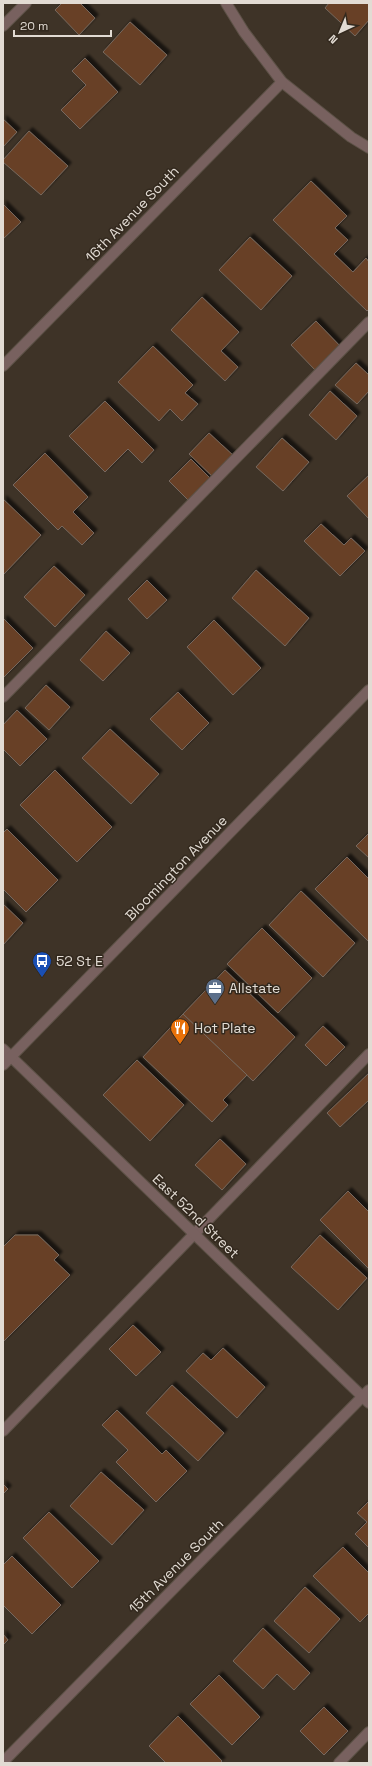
<svg xmlns="http://www.w3.org/2000/svg" width="372" height="1766" font-family="'Space Grotesk',sans-serif">
<style>
.building{fill:#674125;stroke:#77685e;filter:url(#shadow)}
.lines{fill:none;stroke-linecap:round;stroke-linejoin:round}
.service-casing{stroke:#5c5146;stroke-width:12}
.minor-casing{stroke:#5c5146;stroke-width:12}
.tertiary-casing{stroke:#5c5146;stroke-width:12}
.service{stroke:#78615f;stroke-width:10}
.minor{stroke:#78615f;stroke-width:10}
.tertiary{stroke:#78615f;stroke-width:10}
.labels{text-anchor:middle;dominant-baseline:central;stroke-width:3;stroke-linejoin:round;paint-order:stroke}
.street-label{font-size:14px;fill:#e2dbd3;stroke:#33291e}
.poi-label{font-size:14px;fill:#e2dbd3;stroke:#33291e;text-anchor:start}
</style>
<defs>
<filter id="shadow"><feDropShadow dx="3.5" dy="-3.5" stdDeviation="1" flood-color="#0009"/></filter>
</defs>
<rect width="100%" height="100%" fill="#3e3327"/>
<!-- building -->
<g class="building">
<polygon points="62,3 80,3 95,18 79,35 55,10"/>
<polygon points="329,3 369,3 369,20 355,36 325,8"/>
<polygon points="130,22 167,55 140,85 103,52"/>
<polygon points="85,58 118,92 80,129 61,110 86,85 72,71"/>
<polygon points="3,119 17,132 3,147"/>
<polygon points="29,131 68,166 41,195 3,162 3,160"/>
<polygon points="311,181 347,216 335,228 348,240 334,254 353,272 366,258 369,262 369,309 367,311 273,220"/>
<polygon points="3,204 21,222 3,239"/>
<polygon points="250,237 292,276 261,310 219,270"/>
<polygon points="202,297 239,332 221,351 238,367 225,381 171,330"/>
<polygon points="316,321 341,347 316,371 291,345"/>
<polygon points="153,346 193,385 185,393 198,404 182,421 170,409 159,421 118,382"/>
<polygon points="356,363 369,375 369,391 357,404 335,385"/>
<polygon points="330,391 357,416 336,440 309,415"/>
<polygon points="105,401 154,450 142,463 128,449 105,472 69,436"/>
<polygon points="209,433 235,457 215,479 189,454"/>
<polygon points="282,438 309,462 283,491 256,467"/>
<polygon points="45,453 88,497 73,512 94,533 82,545 62,526 58,530 13,485"/>
<polygon points="191,459 213,481 191,503 169,481"/>
<polygon points="369,475 369,519 347,496"/>
<polygon points="3,499 41,535 4,574 3,573"/>
<polygon points="321,524 344,545 351,538 365,551 340,576 304,541"/>
<polygon points="54,566 85,595 55,627 24,597"/>
<polygon points="256,570 309,618 285,646 232,598"/>
<polygon points="147,580 167,600 147,619 128,599"/>
<polygon points="4,619 33,648 3,678 3,620"/>
<polygon points="214,620 261,668 233,695 187,647"/>
<polygon points="106,631 130,653 103,681 80,660"/>
<polygon points="46,685 70,707 49,730 25,708"/>
<polygon points="178,692 209,723 182,750 150,719"/>
<polygon points="17,710 47,739 20,766 3,749 3,725"/>
<polygon points="110,729 159,774 131,804 82,758"/>
<polygon points="55,770 112,827 77,862 20,805"/>
<polygon points="7,829 58,880 26,912 3,889 3,833"/>
<polygon points="369,833 369,858 356,846"/>
<polygon points="347,857 369,879 369,942 315,889"/>
<polygon points="301,891 355,943 323,977 269,925"/>
<polygon points="3,904 23,923 3,945"/>
<polygon points="262,928 312,978 278,1013 227,964"/>
<polygon points="225,970 295,1037 253,1081 183,1014"/>
<polygon points="183,1014 247,1075 223,1100 228,1105 212,1122 143,1057"/>
<polygon points="323,1026 345,1047 326,1066 305,1045"/>
<polygon points="137,1060 184,1105 150,1141 103,1095"/>
<polygon points="369,1073 369,1100 340,1127 327,1113"/>
<polygon points="220,1139 246,1164 222,1190 195,1165"/>
<polygon points="348,1191 369,1212 369,1269 320,1220"/>
<polygon points="15,1235 38,1235 59,1255 54,1260 70,1275 3,1342 3,1247"/>
<polygon points="320,1235 367,1278 338,1310 291,1267"/>
<polygon points="133,1325 161,1352 136,1376 109,1349"/>
<polygon points="223,1348 265,1387 237,1418 186,1371 203,1353 211,1360"/>
<polygon points="172,1385 224,1433 198,1461 146,1413"/>
<polygon points="117,1410 162,1454 166,1450 187,1471 156,1502 116,1462 128,1450 102,1425"/>
<polygon points="101,1472 144,1510 112,1545 70,1506"/>
<polygon points="3,1484 8,1489 3,1494"/>
<polygon points="369,1501 369,1548 355,1534 367,1522 357,1513"/>
<polygon points="49,1512 99,1561 72,1588 23,1538"/>
<polygon points="343,1547 369,1573 369,1613 360,1622 313,1576"/>
<polygon points="12,1556 61,1605 32,1634 3,1605 3,1565"/>
<polygon points="305,1587 340,1619 309,1653 274,1621"/>
<polygon points="263,1628 310,1673 294,1690 277,1674 263,1689 233,1661"/>
<polygon points="3,1634 8,1640 3,1645"/>
<polygon points="219,1675 260,1717 232,1745 190,1704"/>
<polygon points="324,1707 348,1731 324,1755 300,1731"/>
<polygon points="178,1716 222,1761 220,1763 166,1763 149,1746"/>
</g>
<g class="lines">
<defs>
<g id="service">
<polyline points="3,26 26,3"/>
<polyline points="3,697 369,322"/>
<polyline points="3,1431 369,1054"/>
<polyline points="339,1763 369,1732"/>
</g>
<g id="minor">
<polyline points="226,3 244,32 282,82 351,137 369,148"/>
<polyline points="3,366 282,82"/>
<polyline points="3,1049 369,1403"/>
<polyline points="3,1762 369,1390"/>
</g>
<polyline id="tertiary" points="3,1065 369,690"/>
</defs>
<!-- service casing -->
<use href="#service" class="service-casing"/>
<!-- minor casing -->
<use href="#minor" class="minor-casing"/>
<!-- tertiary casing -->
<use href="#tertiary" class="tertiary-casing"/>
<!-- service -->
<use href="#service" class="service"/>
<!-- minor -->
<use href="#minor" class="minor"/>
<!-- tertiary -->
<use href="#tertiary" class="tertiary"/>
</g>
<!-- icons -->
<defs>
<symbol id="bus-pin" viewBox="-11 -11 22 30"><path d="M0 17L-7.5 6A9.5 9.5 0 1 1 7.5 6Z" fill="#1a4fb4" stroke="#33291e"/><path d="M-5-6H5V4H4V6H2V4H-2V6H-4V4H-5ZM-3.5-4V0h7V-4ZM-3.5 1.2v1.5H-2V1.2ZM2 1.2v1.5H3.5V1.2Z" fill="#fff"/></symbol>
<symbol id="office-pin" viewBox="-11 -11 22 30"><path d="M0 17L-7.5 6A9.5 9.5 0 1 1 7.5 6Z" fill="#5c6f8a" stroke="#33291e"/><path d="M-6-3h4V-5.5h4V-3h4V5H-6ZM-1-4.5V-3h2v-1.5ZM-6 0V1H6V0Z" fill="#fff"/></symbol>
<symbol id="restaurant-pin" viewBox="-11 -11 22 30"><path d="M0 17L-7.5 6A9.5 9.5 0 1 1 7.5 6Z" fill="#e8710a" stroke="#33291e"/><path d="M-5-6h1v4h1v-4h1v4h1v-4h1v5L-1.5 .5V6h-2V.5L-5-1ZM5-6V6H3V1.5H1.5Q1.5-4 5-6Z" fill="#fff"/></symbol>
</defs>
<g fill-rule="evenodd">
<use href="#bus-pin" x="31" y="950" width="22" height="30"/>
<use href="#office-pin" x="204" y="977" width="22" height="30"/>
<use href="#restaurant-pin" x="169" y="1017" width="22" height="30"/>
</g>
<g class="labels">
<!-- street labels -->
<g class="street-label">
<text transform="translate(132 214) rotate(-46)">16th Avenue South</text>
<text transform="translate(176 868) rotate(-46)">Bloomington Avenue</text>
<text transform="translate(196 1216) rotate(44)">East 52nd Street</text>
<text transform="translate(176 1566) rotate(-45)">15th Avenue South</text>
</g>
<!-- poi labels -->
<g class="poi-label">
<text x="56" y="961">52 St E</text>
<text x="229" y="988">Allstate</text>
<text x="194" y="1028">Hot Plate</text>
</g>
</g>
<!-- border -->
<rect width="372" height="1766" fill="none" stroke="#e2dbd3" stroke-width="8"/>
<!-- north arrow -->
<g transform="translate(340 32) rotate(224)" stroke="#33291e" stroke-width="3" paint-order="stroke">
<path d="M0-3L7 15L0 10L-7 15Z" fill="#e2dbd3"/>
<text y="-6" font-size="11" font-weight="bold" text-anchor="middle" fill="#e2dbd3">N</text>
</g>
<!-- scale -->
<path d="M14 30v6h97v-6" fill="none" stroke="#e2dbd3" stroke-width="2"/>
<text x="20" y="30" font-size="12" fill="#e2dbd3" stroke="#33291e" stroke-width="3" paint-order="stroke">20 m</text>
</svg>
